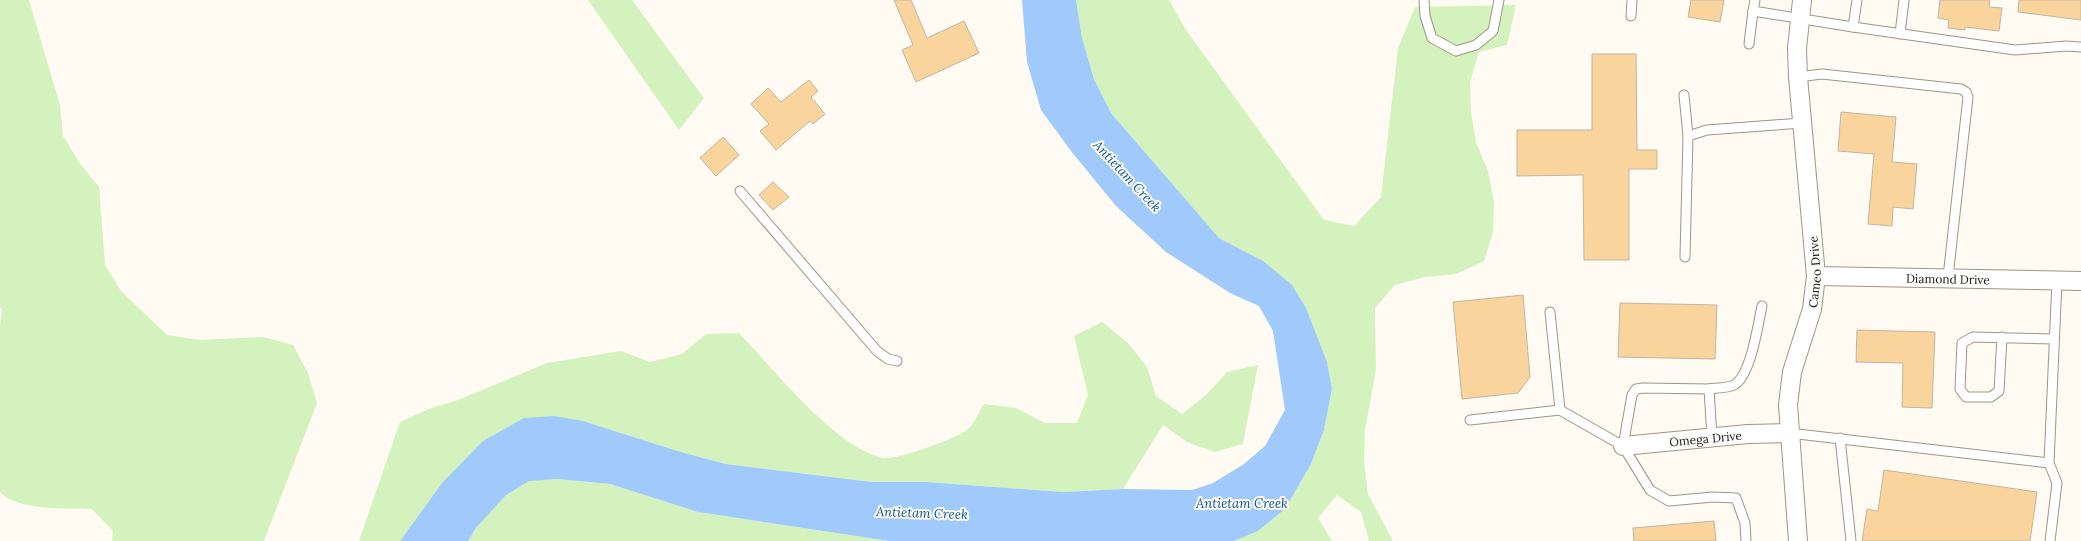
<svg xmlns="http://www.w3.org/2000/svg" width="2081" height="541" font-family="Lora,serif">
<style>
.green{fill:#d4f2bd}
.water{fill:#a0cafb}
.building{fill:#f9d59d;stroke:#c0b5a3}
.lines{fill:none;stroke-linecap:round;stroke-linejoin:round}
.lane-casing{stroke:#a09583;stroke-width:11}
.street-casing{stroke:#a09583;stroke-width:20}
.lane{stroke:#fff;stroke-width:9}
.street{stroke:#fff;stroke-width:18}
.labels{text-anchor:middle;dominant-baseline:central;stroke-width:4;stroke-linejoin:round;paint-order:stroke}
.street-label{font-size:12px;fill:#18140e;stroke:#fffaf2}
.water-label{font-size:13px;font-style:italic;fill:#05569c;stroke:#fffaf2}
</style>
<rect width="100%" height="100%" fill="#fffaf2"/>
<!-- green -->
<g class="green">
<path d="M0 0H29L60 105 63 136 79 162 99 187 105 265 121 291 167 335 200 340 263 337 293 345 308 373 317 403 264 541H112L113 531 92 509C67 508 17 511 0 492V326L2 309 0 308Z"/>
<polygon points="588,0 632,0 704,98 679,130"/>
<polygon points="1076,0 1169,0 1186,30 1324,220 1354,226 1381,197 1398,48 1415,7 1516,5 1507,45 1479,52 1470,82 1471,112 1476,142 1488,171 1494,202 1493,232 1484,261 1456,274 1425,277 1395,285 1375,308 1376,370 1365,430 1364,462 1368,494 1393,541 1369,541 1361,512 1337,495 1318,518 1332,541 1234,541 1258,531 1285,509 1311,464 1324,430 1332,389 1327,362 1263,261 1219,238 1111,113 1094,79 1082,38"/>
<path d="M1102 322 1128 343 1147 367 1156 396 1182 414 1206 395 1227 372 1258 365 1243 444 1215 452 1187 442 1163 425 1123 489 1063 492 927 482H872L726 464 681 452 583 421 442 483 400 541H359L400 422 429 409 458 400 547 363 621 351 650 362 682 354 706 334 739 333C775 370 829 441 879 457 891 461 917 451 929 447 939 443 960 436 968 429 975 423 979 411 984 404L1016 408 1045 423H1077L1088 395 1074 336Z"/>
<path d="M557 479 610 484 698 512 889 541H468C480 521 506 488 529 481 537 478 548 480 557 479Z"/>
</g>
<!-- water -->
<polygon class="water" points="1022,0 1076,0 1082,38 1094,79 1111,113 1219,238 1263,261 1292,285 1306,308 1327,362 1332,389 1324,430 1311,464 1285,509 1258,531 1234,541 889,541 698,512 610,484 557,479 529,481 506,495 476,528 468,541 400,541 442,483 483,441 524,418 554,416 583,421 681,452 726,464 872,482 927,482 1063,492 1123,489 1192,490 1213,483 1244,464 1265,446 1285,410 1273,331 1259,306 1230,293 1166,252 1116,206 1071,151 1041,110 1027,62"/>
<!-- building -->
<g class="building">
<polygon points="894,0 911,0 927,38 964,21 979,53 916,82 902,50 913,45"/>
<polygon points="1691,0 1724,0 1720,22 1688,17"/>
<polygon points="1940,0 1990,0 1989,7 2002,8 1999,31 1965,27 1965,30 1948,28 1949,20 1938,18"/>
<polygon points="2019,0 2081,0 2081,20 2018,12"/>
<polygon points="1592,54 1636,54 1637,150 1657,150 1657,169 1629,169 1629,260 1584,260 1583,175 1517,176 1517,130 1592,130"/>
<polygon points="809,80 818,91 811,97 825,114 813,124 810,121 776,150 760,131 769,124 751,104 768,88 781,102"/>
<polygon points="1841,112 1896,117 1892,162 1917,164 1913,209 1893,207 1892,226 1868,224 1874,154 1838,151"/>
<polygon points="723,137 739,155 716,176 700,158"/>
<polygon points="773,182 789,197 773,210 759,195"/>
<polygon points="1523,295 1530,377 1518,393 1462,399 1453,302"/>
<polygon points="1620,303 1717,305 1715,359 1618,357"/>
<polygon points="1857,330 1935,332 1932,408 1902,407 1903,363 1856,362"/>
<polygon points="1884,470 2037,492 2030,541 1862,541 1867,509 1878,511"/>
<polygon points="1714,521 1716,541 1634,541 1633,528"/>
</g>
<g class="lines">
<defs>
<g id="lane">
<polyline points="1424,0 1425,16 1432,38 1456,51 1476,45 1493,31 1499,0"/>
<polyline points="1755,0 1753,11 1853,27"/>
<polyline points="1857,0 1853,27 2015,50 2066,46 2081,47"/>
<polyline points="1631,16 1632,0"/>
<polyline points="1900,34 1904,0"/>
<polyline points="1749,44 1753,11"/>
<polyline points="1798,77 1822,74 1961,89 1966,92 1968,97 1948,277"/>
<polyline points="1684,95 1688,136"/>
<polyline points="740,191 877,351 888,359 897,361"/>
<polyline points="1685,257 1688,136 1707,130 1802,123"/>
<polyline points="1550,312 1560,410 1623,446 1650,490 1669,501 1713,497 1736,498 1745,523 1746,541"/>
<polyline points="2002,337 1999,391 1991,397 1966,397 1960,389 1962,343 1973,337 2054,339"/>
<path d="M1709 389C1717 388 1727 388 1734 385 1751 376 1758 324 1762 306"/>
<polyline points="1470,420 1560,410"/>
<polyline points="1789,433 2049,463 2057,280"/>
<polyline points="1840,438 1851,541"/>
<polyline points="1623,446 1632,395 1636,389 1643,388 1709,389 1712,437"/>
<polyline points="2049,463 2057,483 2050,541"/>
</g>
<g id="street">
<path id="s1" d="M1816 276 2081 281"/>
<path id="s2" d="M1623 446 1748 434 1789 433"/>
<path id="s3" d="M1798 541 1788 405 1792 372 1812 309 1816 276 1798 77 1797 49 1802 0"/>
</g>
</defs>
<!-- lane casing -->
<use href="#lane" class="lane-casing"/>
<!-- street casing -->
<use href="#street" class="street-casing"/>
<!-- lane -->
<use href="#lane" class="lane"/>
<!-- street -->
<use href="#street" class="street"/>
</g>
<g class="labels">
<!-- street labels -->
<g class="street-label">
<text stroke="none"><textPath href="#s3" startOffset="273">Cameo Drive</textPath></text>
<text stroke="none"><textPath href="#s1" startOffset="132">Diamond Drive</textPath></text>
<text stroke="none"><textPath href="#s2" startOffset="83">Omega Drive</textPath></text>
</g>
<!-- water labels -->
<g class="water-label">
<text transform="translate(1127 176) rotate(47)">Antietam Creek</text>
<text x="1242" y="503">Antietam Creek</text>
<text transform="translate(922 513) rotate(2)">Antietam Creek</text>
</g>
</g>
</svg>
